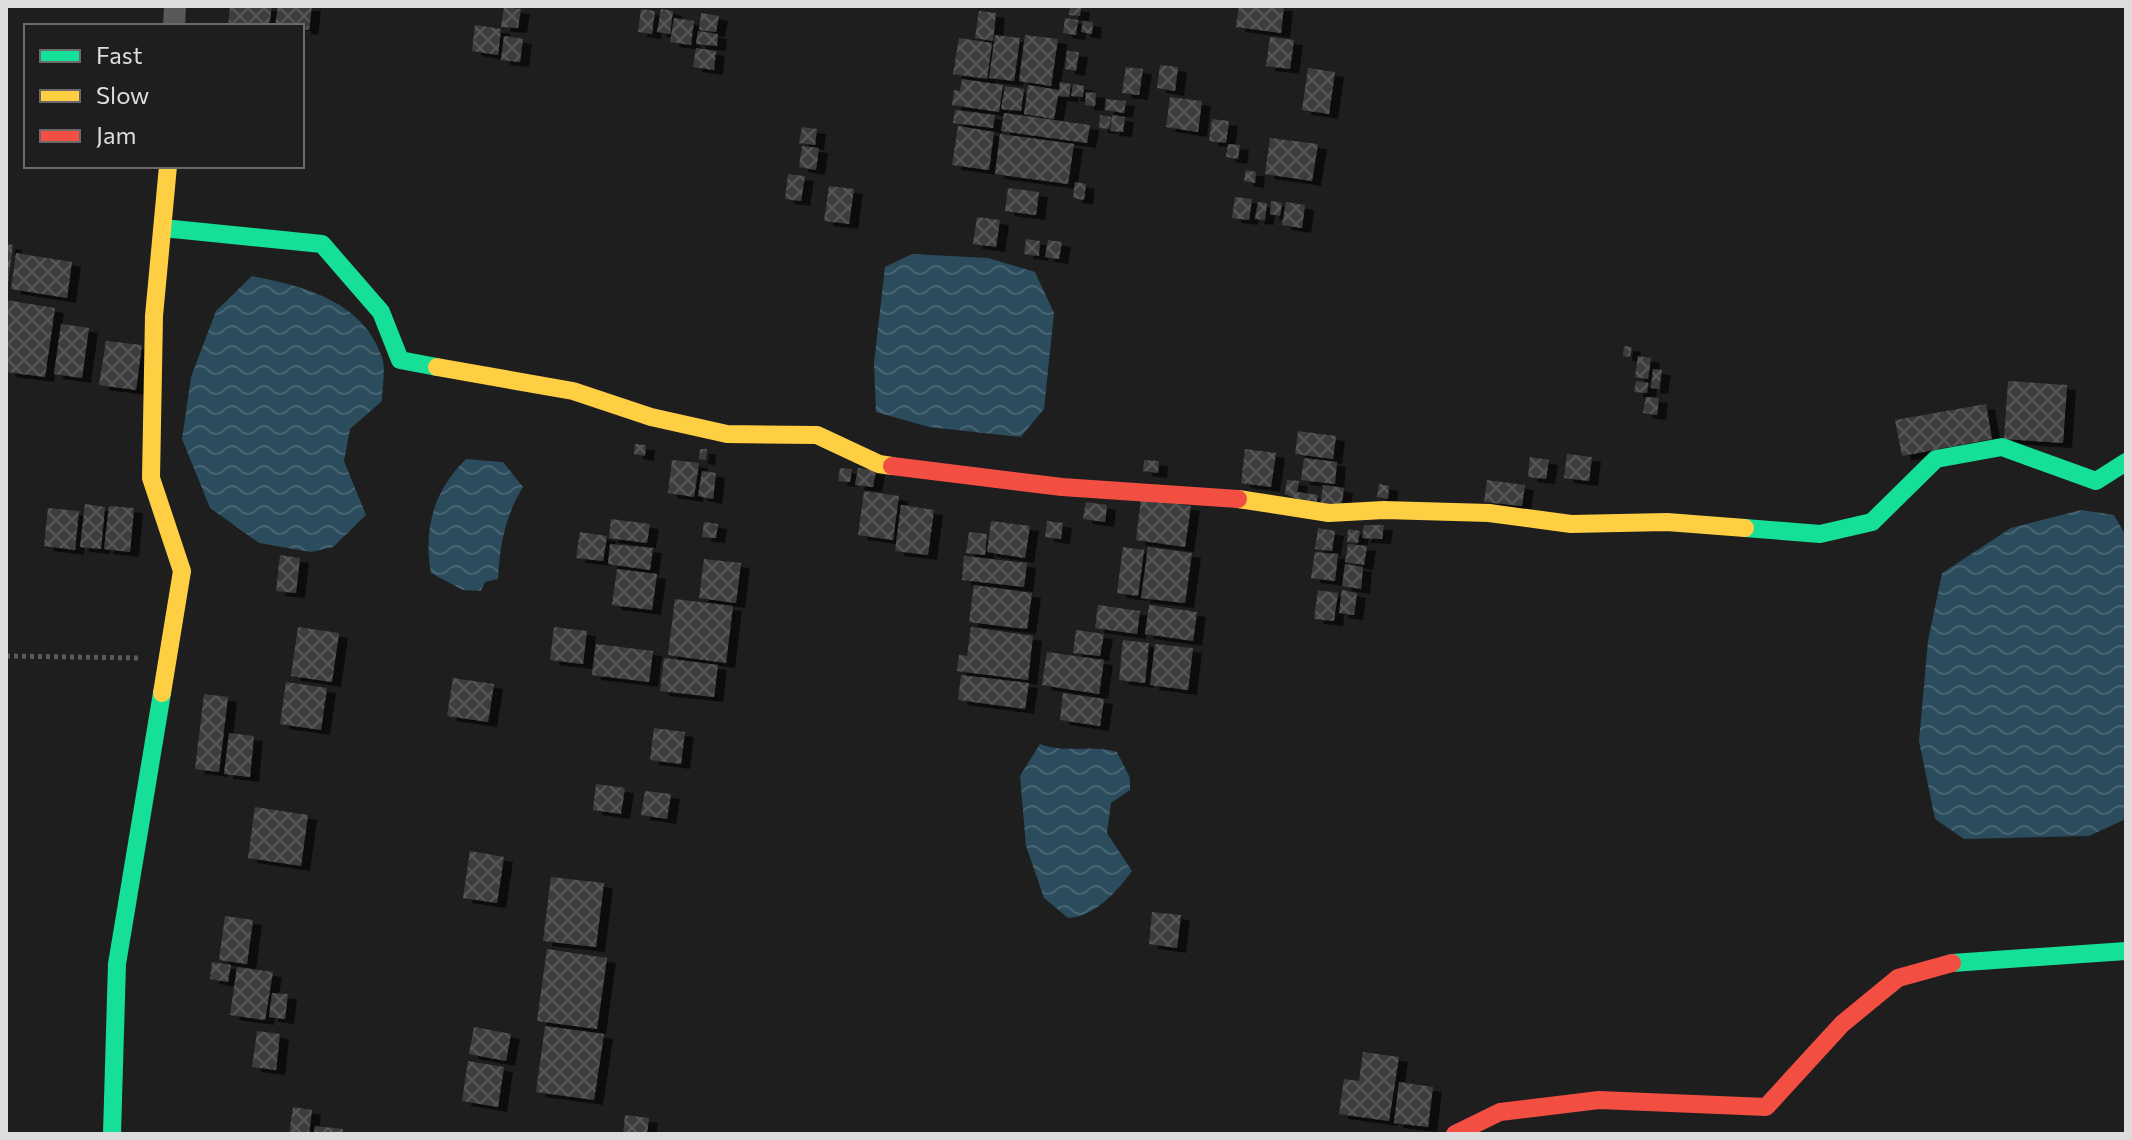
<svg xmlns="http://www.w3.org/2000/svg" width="2132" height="1140" font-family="Commissioner,sans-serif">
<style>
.water{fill:url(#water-waves)}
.building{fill:url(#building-cross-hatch);filter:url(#shadow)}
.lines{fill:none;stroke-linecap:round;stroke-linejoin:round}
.path{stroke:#5a5a5a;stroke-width:5;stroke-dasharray:4 4;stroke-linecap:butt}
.street{stroke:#585858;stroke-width:22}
.fast{stroke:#16e098;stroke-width:18}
.slow{stroke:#ffcf43;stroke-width:18}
.jam{stroke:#f24e42;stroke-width:18}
</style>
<defs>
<pattern id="water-waves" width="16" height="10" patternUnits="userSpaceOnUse" patternTransform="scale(2)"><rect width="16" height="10" fill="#2a4c5c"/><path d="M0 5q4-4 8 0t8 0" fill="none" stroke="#486573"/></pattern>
<pattern id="building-cross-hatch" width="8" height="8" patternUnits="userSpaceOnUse" patternTransform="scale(2)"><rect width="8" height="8" fill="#3d3c3c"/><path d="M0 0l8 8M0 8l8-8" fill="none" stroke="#595858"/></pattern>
<filter id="shadow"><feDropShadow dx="9" dy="5" stdDeviation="0" flood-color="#0009"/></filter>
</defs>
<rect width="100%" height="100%" fill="#1e1e1e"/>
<!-- water -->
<g class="water">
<polygon points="912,254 988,258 1035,272 1054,313 1044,409 1021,437 929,427 876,412 874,363 885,267"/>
<path d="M252 276C304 286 363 301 382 357 386 369 382 388 382 401L350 429 344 461 366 515 333 547 311 552 259 543 210 508 182 439 191 377 216 311Z"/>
<path d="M466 459 503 462 523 487C505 517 500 543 498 579L485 582 481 591 463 590 431 573C423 529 434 490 466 459Z"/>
<polygon points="2081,510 2114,515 2126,536 2126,819 2089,836 1964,839 1935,819 1919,741 1928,641 1942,573 2011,528"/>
<path d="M1040 744C1066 754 1091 744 1117 752L1130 778V790L1111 803 1107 833 1132 871C1117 891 1095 917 1068 918L1044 898 1026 846 1020 776Z"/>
</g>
<!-- building -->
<g class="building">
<polygon points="230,6 272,6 269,26 228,26"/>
<polygon points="278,6 312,6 309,30 302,29 302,26 275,26"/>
<polygon points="1070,6 1081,7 1080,16 1069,15"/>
<polygon points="1239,6 1284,6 1281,33 1236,27"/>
<polygon points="504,7 521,9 518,28 501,27"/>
<polygon points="641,9 655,11 652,34 638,32"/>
<polygon points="661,9 673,11 670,34 657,32"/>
<polygon points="979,11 996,13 993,41 975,38"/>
<polygon points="701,13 719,16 716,32 699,30"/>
<polygon points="674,18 694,21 691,45 670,42"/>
<polygon points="1065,18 1078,20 1076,35 1063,33"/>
<polygon points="1083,21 1093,22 1092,34 1081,32"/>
<polygon points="475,25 501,29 498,55 472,51"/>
<polygon points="698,31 718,34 717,46 696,44"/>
<polygon points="995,35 1020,38 1014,81 989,78"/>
<polygon points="1025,35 1058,39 1051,86 1019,81"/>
<polygon points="504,36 523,39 520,62 501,60"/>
<polygon points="1270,37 1294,40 1290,69 1266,66"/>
<polygon points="959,38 992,43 987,79 953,74"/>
<polygon points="696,48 716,51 714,70 693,67"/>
<polygon points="1067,51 1079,52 1076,71 1065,69"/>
<polygon points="1160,65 1178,67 1175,91 1157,88"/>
<polygon points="1126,67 1143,69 1139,95 1122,93"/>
<polygon points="1308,68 1335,72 1329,114 1302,110"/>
<polygon points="962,79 1003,85 999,112 952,105 954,90 960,91"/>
<polygon points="1060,82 1071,84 1069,97 1058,96 1054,119 1024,114 1028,85 1059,90"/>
<polygon points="1073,84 1084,86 1083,97 1071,96"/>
<polygon points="1005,86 1024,89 1021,111 1001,109"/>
<polygon points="1086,92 1096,93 1095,106 1085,105"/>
<polygon points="1170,97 1202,101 1198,132 1166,127"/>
<polygon points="1106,99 1126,101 1124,113 1105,110"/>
<polygon points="955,110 995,115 993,128 953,123"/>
<polygon points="1004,113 1090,125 1087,143 1001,131"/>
<polygon points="1100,115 1111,117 1109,129 1099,128"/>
<polygon points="1112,115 1125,117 1123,132 1110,131"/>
<polygon points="1212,119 1229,121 1226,143 1209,141"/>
<polygon points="958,126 994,132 989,170 952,165"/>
<polygon points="802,127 817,129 815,145 799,143"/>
<polygon points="1000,134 1074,144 1068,184 995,174"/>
<polygon points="1270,138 1318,144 1312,181 1265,174"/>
<polygon points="1228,144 1240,145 1238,159 1226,157"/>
<polygon points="802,146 819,148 816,170 799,167"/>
<polygon points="1246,170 1256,172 1255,183 1244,181"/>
<polygon points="788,174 805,176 801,201 785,199"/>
<polygon points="1075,182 1086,184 1084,200 1073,198"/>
<polygon points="829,186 854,189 849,224 824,221"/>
<polygon points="1008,188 1039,192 1036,215 1005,211"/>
<polygon points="1235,197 1252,199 1249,220 1232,218"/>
<polygon points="1271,201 1282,203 1280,216 1270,214"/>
<polygon points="1258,202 1267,203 1265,220 1255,219"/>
<polygon points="1286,202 1305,205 1302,228 1282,225"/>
<polygon points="977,217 1000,220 996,247 973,244"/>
<polygon points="1026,239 1040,241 1039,256 1024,254"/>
<polygon points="1048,240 1062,242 1059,259 1045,257"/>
<polygon points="6,244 13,245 8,283 6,283"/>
<polygon points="16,253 72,262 67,298 11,289"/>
<polygon points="6,300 55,308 45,377 6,372"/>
<polygon points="61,324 89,328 82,378 54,374"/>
<polygon points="106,341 142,345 136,390 99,385"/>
<polygon points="1624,346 1632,347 1630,357 1623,356"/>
<polygon points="1638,356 1651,358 1648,379 1635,377"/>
<polygon points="1653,369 1662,370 1659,389 1651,388"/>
<polygon points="1636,381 1648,383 1647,393 1634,392"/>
<polygon points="2008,381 2067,385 2063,443 2004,439"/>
<polygon points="1646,397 1659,398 1657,415 1643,413"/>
<polygon points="1986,404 1992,439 1902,456 1895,420"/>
<polygon points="1298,431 1336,436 1333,459 1295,454"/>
<polygon points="635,444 646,445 645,456 634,454"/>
<polygon points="700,449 707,449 706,460 699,459"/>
<polygon points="1245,449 1276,453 1271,487 1241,483"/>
<polygon points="1567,454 1592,457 1589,481 1564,478"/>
<polygon points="1530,457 1549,460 1546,479 1528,477"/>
<polygon points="1304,458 1337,462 1335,484 1301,480"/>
<polygon points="672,460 699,463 694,497 668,493"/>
<polygon points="1144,460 1159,461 1158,473 1143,471"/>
<polygon points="840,468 852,469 850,482 838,481"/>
<polygon points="858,468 876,470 873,487 855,485"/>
<polygon points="702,471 716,473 713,499 698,496"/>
<polygon points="1287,480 1299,481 1297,492 1318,495 1316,507 1285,494"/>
<polygon points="1487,480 1525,485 1522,506 1484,502"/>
<polygon points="1379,484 1389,486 1388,499 1377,497"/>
<polygon points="1323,485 1344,488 1341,510 1320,507"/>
<polygon points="864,491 899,496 893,540 858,535"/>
<polygon points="1141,499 1191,506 1185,547 1136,540"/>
<polygon points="1086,502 1107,505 1105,522 1083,519"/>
<polygon points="85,504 105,507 101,549 80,547"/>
<polygon points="901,505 934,510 928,555 895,551"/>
<polygon points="109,506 134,508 130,552 104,549"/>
<polygon points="48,508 79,511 75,550 44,546"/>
<polygon points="611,519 650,524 647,543 609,538"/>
<polygon points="991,521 1030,526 1025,558 987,552"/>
<polygon points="1047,521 1063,523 1061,539 1045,537"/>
<polygon points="704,522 718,524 716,538 702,537"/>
<polygon points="1364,525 1384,525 1382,539 1362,538"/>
<polygon points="1318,528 1335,531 1332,551 1315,549"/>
<polygon points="1348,529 1360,531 1358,543 1347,542"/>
<polygon points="580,532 607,536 603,561 576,558"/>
<polygon points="969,532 987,534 985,555 966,553"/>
<polygon points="610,544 653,548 650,570 608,564"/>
<polygon points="1348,544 1367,546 1364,565 1345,562"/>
<polygon points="1123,547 1144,550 1138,596 1117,593"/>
<polygon points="1148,547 1192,553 1185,603 1141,598"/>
<polygon points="1315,552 1338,554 1335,581 1311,578"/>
<polygon points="280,555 300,558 296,593 276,591"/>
<polygon points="964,556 1027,563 1024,587 962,580"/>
<polygon points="704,559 741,563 736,603 699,598"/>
<polygon points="1345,564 1363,567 1361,589 1342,586"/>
<polygon points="617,569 657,574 652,610 612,605"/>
<polygon points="974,585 1032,593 1027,629 969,622"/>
<polygon points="1318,590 1338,593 1334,621 1314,619"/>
<polygon points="1342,590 1357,593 1354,615 1339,613"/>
<polygon points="675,599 733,606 726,663 668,655"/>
<polygon points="1098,605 1140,611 1137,634 1095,628"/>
<polygon points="1149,605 1197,612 1193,641 1145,634"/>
<polygon points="298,627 339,633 332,682 291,676"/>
<polygon points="554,627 587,631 583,664 550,660"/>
<polygon points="971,627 1033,636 1028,680 957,671 959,655 967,656"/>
<polygon points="1076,630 1104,634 1100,656 1073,653"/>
<polygon points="1123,640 1149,643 1145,683 1119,680"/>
<polygon points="596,644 653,651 649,682 592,675"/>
<polygon points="1155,644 1193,648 1188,690 1150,685"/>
<polygon points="1047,652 1104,660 1099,694 1042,685"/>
<polygon points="664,658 718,665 714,697 660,691"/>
<polygon points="961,675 1029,683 1025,709 958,700"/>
<polygon points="453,678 494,684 488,722 447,716"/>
<polygon points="286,682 327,688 321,730 280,724"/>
<polygon points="1063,693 1104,699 1100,726 1060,720"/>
<polygon points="204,694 228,697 219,772 195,769"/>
<polygon points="654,728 685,732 681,764 650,760"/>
<polygon points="229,733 254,736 250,777 224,774"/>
<polygon points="596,784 625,788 621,814 593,810"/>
<polygon points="645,791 671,794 667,819 641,815"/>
<polygon points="255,807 308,815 301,866 248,858"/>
<polygon points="470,851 504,857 497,903 463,898"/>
<polygon points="551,877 604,883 596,947 543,941"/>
<polygon points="1152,912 1181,915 1177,948 1149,944"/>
<polygon points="225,916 253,920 247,964 219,960"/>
<polygon points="547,949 607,958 597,1029 537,1021"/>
<polygon points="212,962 231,965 228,982 210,979"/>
<polygon points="237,967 273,972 265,1020 230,1015"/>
<polygon points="272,993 288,994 285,1019 269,1017"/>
<polygon points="545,1026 604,1034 594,1100 536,1092"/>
<polygon points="474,1027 511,1034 506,1061 469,1054"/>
<polygon points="257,1031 280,1034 276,1070 252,1067"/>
<polygon points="1363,1052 1399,1057 1389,1121 1339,1114 1344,1079 1359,1081"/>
<polygon points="468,1061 504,1067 498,1107 462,1101"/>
<polygon points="1399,1082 1433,1087 1428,1127 1394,1123"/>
<polygon points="293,1107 312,1110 309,1134 289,1134"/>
<polygon points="625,1115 649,1118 647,1134 623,1134"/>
<polygon points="315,1126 343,1129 343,1134 314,1134"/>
</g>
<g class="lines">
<!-- path -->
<polyline class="path" points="6,656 140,658"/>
<!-- street -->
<polyline class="street" points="174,26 175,6"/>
<!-- fast -->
<g class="fast">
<polyline points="163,228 322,244 381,312 400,360 437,367"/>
<polyline points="1745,528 1820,534 1872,522 1936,459 2002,447 2096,481 2126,462"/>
<polyline points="1952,963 2126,951"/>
<polyline points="112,1134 117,964 162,693"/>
</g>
<!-- slow -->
<g class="slow">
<polyline points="437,367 573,391 651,417 727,434 817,435 879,464 892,466"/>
<polyline points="1238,499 1329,513 1384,510 1489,513 1571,524 1667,522 1745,528"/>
<polyline points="162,693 182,571 151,478 154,316 168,166"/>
</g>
<!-- jam -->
<g class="jam">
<polyline points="892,466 1062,487 1238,499"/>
<polyline points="1455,1134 1500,1112 1599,1100 1766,1107 1842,1024 1898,978 1952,963"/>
</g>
</g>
<!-- border -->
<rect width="2132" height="1140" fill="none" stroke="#deddde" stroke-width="16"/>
<!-- legend -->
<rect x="24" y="24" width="280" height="144" fill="#1f1d1f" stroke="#6b6a6b" stroke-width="2"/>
<rect x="40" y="50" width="40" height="12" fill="#16e098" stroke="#6b6a6b" stroke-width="2"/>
<text x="96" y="64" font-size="24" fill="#deddde">Fast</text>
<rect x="40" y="90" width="40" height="12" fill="#ffcf43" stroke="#6b6a6b" stroke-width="2"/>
<text x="96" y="104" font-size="24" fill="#deddde">Slow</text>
<rect x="40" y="130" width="40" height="12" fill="#f24e42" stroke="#6b6a6b" stroke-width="2"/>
<text x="96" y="144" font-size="24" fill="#deddde">Jam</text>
</svg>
